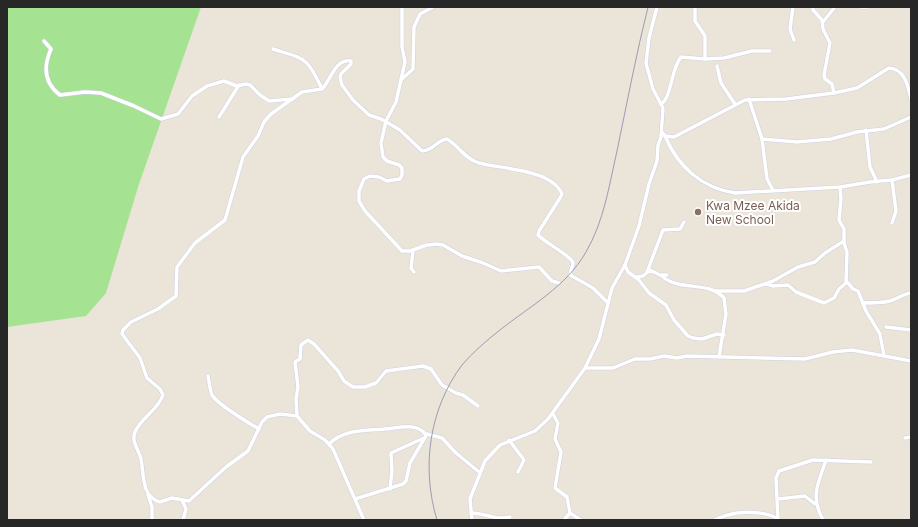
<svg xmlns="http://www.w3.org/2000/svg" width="918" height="527" font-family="Inter,sans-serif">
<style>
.green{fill:#a5e392}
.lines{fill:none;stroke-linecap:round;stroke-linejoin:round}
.street-casing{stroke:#cdcfe1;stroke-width:4.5}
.street{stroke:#fff;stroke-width:3.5}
.rail{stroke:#9b9cb2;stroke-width:1}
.education-dot{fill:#8d6e63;stroke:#fff;stroke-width:1.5}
.labels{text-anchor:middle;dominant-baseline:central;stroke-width:4;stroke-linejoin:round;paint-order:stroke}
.education-label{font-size:12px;fill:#785e54;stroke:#fff;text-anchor:start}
</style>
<rect width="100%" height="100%" fill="#ebe4d8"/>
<!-- green -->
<polygon class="green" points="7,7 201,7 139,184 106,293 86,316 7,327"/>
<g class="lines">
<defs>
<g id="street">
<polyline points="402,7 402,47 405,62 396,102 386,121 381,143 383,157 387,161 399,165 402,168 402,175 400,179 387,181 379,177 370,176 364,179 359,191 359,201 365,211 402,251 410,251 427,245 437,244 443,245 462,256 483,263 501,271 539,267 552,281 559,283"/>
<polyline points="695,7 695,21 705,36 705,59 724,58 752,51 770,51"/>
<polyline points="793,7 790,29 794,40"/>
<polyline points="813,7 813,10 822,20 823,29 830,43 824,75 825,79 832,84 834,93"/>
<polyline points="860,7 868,7"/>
<polyline points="823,22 835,7"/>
<path d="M44 41 51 49C43 67 44 83 60 95L85 92 101 93 134 106 161 119 178 114 192 96 207 86 224 81 237 86 246 84 250 85 260 95 269 101 293 99"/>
<path d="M273 49C304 59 307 56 322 89"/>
<polyline points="717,66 721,83 735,104"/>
<polyline points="401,80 413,69 414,27 420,14 433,7"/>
<polyline points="749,99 762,139 767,179 773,190"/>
<path d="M661 104C672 97 671 68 681 57L705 59"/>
<polyline points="219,117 239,85"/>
<polyline points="866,130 870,167 877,182"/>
<path d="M662 132 665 136 674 137 745 100 786 99 834 93 857 88 889 68C905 69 908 86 911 99"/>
<path d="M665 136C678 167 702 188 735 193L840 187 870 182 892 180 911 175"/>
<polyline points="762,139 797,142 831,139 857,132 884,129 911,117"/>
<polyline points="892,180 896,211 892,223"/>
<polyline points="413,251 411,268 414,272"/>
<polyline points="625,265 628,272 639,280 649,293 666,305 674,320 688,336 693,338 702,339 717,334 724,335"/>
<polyline points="647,272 663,230 680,229 684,222"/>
<path d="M662 276C679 292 708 280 724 298L726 314 719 357"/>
<polyline points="636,277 643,276 650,270 660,275 667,275"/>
<polyline points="847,282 853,289 858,291 866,311 880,334 884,356"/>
<polyline points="766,284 773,286 788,285 796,292 824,303 834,298 839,289 846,283 847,252 844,243 844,229 839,220 841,199 840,187"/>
<polyline points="715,291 744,291 773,281 798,267 815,262 825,253 844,241"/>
<path d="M863 303C872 303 882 303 890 301 898 299 902 294 911 293"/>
<polyline points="886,327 911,330"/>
<polyline points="585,368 613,368 635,359 650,359 664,356 677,358 687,356 805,359 833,352 852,350 911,361"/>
<path d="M208 376C209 382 210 390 212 395 218 405 249 423 259 429"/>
<polyline points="553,414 558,423 555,439 561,452 555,488 567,497 570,513 581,520"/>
<polyline points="297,416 296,399 298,387 295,362 300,359 301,345 308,340 314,344 338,371 344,381 353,387 365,387 376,383 386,371 423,366 431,369 442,385 456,393 463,395 478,406"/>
<polyline points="905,438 911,437"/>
<polyline points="509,440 524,460 518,472"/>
<path d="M329 444C344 429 365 431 385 429 399 428 417 422 426 435"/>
<polyline points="390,489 392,471 391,453 424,438"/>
<polyline points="148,495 152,507 152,520"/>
<polyline points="355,499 403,484 406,481 410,463 427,434 442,438 456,453 479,472"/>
<polyline points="778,499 805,496 815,504"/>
<polyline points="182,500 186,509 183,520"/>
<path d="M471 513C486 513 496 521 510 517"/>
<path d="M364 520 333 449 325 440 310 431 297 416 280 414 267 417 262 422 248 451 226 467 189 501 172 498 160 502C141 497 144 473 141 459 139 450 131 442 135 432 141 418 158 410 163 395L160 389 147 378 140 358 122 334 123 330 131 322 158 309 176 296 177 267 195 243 225 220 243 157 258 136 264 122 271 114 302 92 322 89C332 79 334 59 351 61V64L341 74 340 77 342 85 353 100 369 115 381 119 400 130 422 151C433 151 437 140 447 139 459 146 465 159 479 163 501 169 552 169 562 194L560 198 539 231 538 235C544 242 573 257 573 263 573 267 570 271 570 275L593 288 608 303"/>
<polyline points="472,520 470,499 485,461 500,445 535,431 548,419 585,368 599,339 612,288 625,265 639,226 649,184 657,161 658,145 661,137 663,108 653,89 646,63 649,38 657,7"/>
<polyline points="564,520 570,513"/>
<path d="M714 520C734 511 757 509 777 518"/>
<polyline points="778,520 776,478 779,471 813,460 871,462"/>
<path d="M823 520C810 496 818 484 826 460"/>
</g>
</defs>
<!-- street casing -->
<use href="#street" class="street-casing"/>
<!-- street -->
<use href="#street" class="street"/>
<!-- rail -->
<path class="rail" d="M437 520C421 468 429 409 462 365 473 352 486 341 500 330 530 306 566 287 586 252 604 221 609 186 617 151 627 103 636 55 648 7"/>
</g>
<!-- markers -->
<circle class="education-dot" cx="698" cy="212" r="4"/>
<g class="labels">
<!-- education labels -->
<g class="education-label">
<text x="706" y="205">Kwa Mzee Akida<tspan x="706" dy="14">New School</tspan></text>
</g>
</g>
<!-- border -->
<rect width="918" height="527" fill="none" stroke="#272727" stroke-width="16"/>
</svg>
